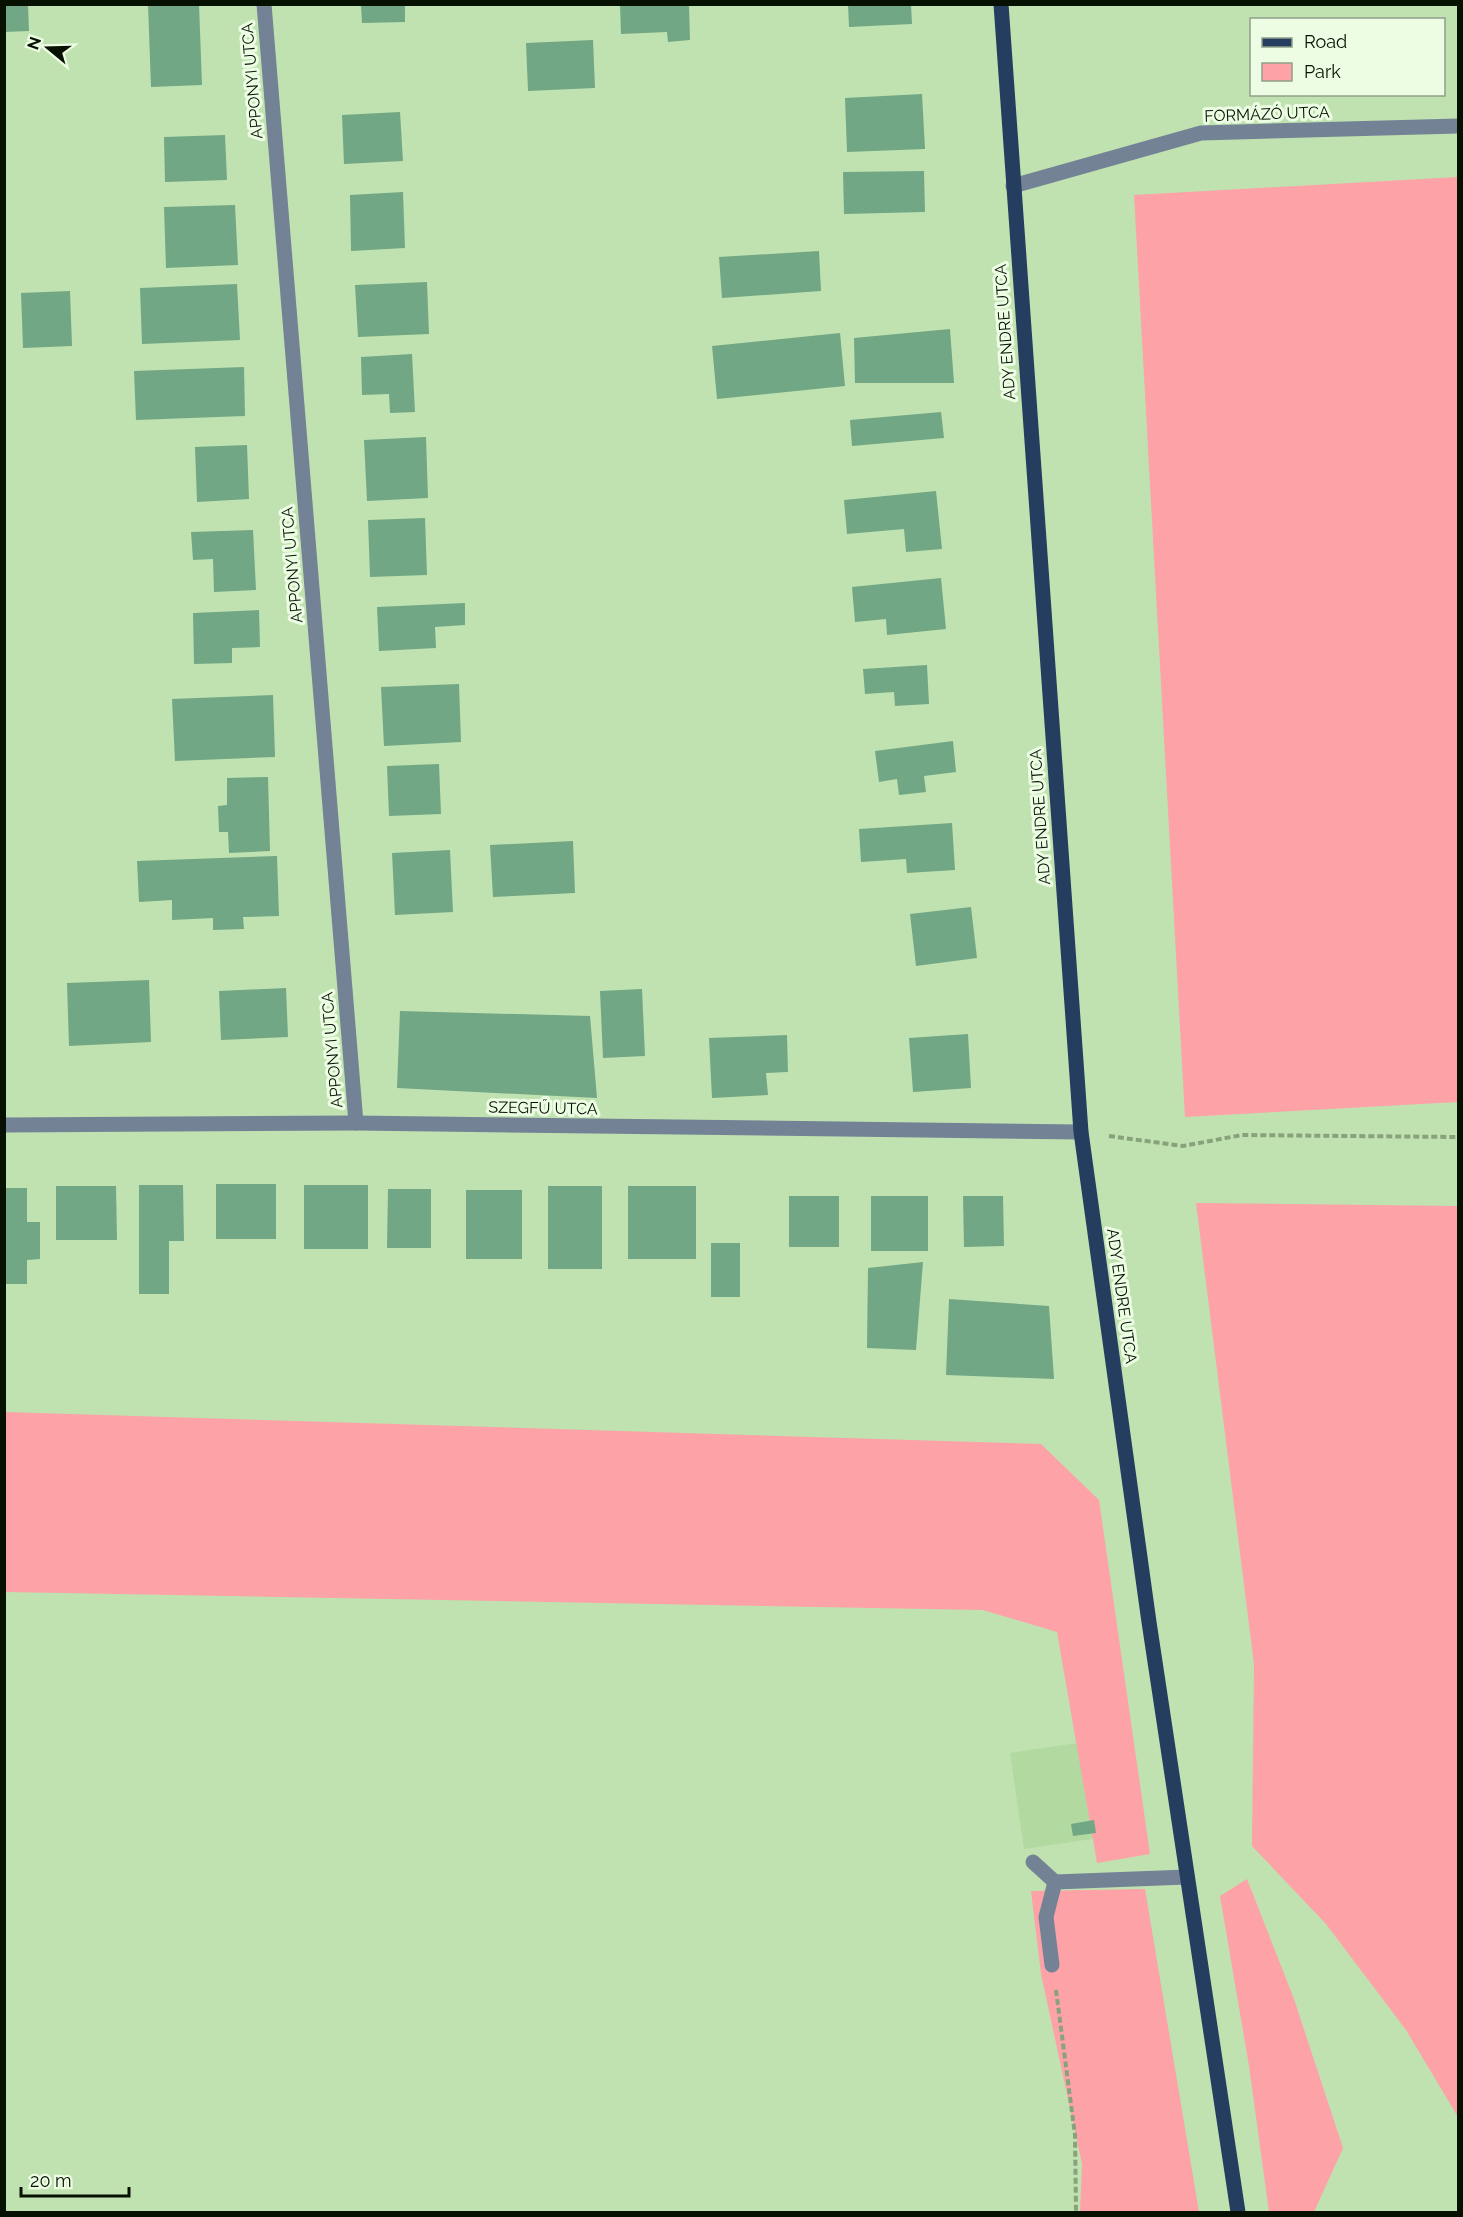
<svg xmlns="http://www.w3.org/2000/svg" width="1463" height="2217" font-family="Raleway,sans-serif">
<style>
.built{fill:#b2d9a0}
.green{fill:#fda2a7}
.building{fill:#71a784}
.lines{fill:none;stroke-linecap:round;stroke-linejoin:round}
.path{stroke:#88a37b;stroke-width:4;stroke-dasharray:6 3;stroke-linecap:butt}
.minor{stroke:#748296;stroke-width:15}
.major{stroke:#253e5f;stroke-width:15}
.labels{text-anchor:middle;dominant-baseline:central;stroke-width:6;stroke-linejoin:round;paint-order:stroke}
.street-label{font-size:16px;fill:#061102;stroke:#ecfde4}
</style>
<rect width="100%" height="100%" fill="#c0e2b0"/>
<!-- built -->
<polygon class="built" points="1091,1741 1105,1837 1024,1849 1010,1753"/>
<!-- green -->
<g class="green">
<polygon points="1458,177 1458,1102 1185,1117 1134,195"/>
<polygon points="1196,1203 1458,1206 1458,2117 1406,2030 1326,1924 1252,1846 1254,1664"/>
<polygon points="5,1412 1041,1444 1099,1500 1150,1854 1097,1863 1057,1632 983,1610 5,1592"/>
<polygon points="1247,1879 1294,1999 1343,2148 1314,2212 1269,2212 1249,2066 1220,1896"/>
<polygon points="1145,1889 1199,2212 1080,2212 1082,2164 1041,1974 1031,1891"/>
</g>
<!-- building -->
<g class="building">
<polygon points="4,4 28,4 29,31 4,32"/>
<polygon points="148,4 199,4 202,85 151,87"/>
<polygon points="620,4 689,4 690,40 668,42 667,32 621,34"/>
<polygon points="848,4 911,4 912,24 849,27"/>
<polygon points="361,5 405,5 405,22 362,23"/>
<polygon points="593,40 595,88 528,91 526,43"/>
<polygon points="922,94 925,149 847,152 845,98"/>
<polygon points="400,112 403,161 344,164 342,115"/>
<polygon points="225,135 227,180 165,182 164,137"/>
<polygon points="924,171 925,212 844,214 843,172"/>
<polygon points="403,192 405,248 351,251 350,195"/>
<polygon points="235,205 238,265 166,268 164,207"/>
<polygon points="819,251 821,291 722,298 719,257"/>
<polygon points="427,282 429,334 358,337 355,285"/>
<polygon points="237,284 240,340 142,344 140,288"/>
<polygon points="70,291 72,346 23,348 21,293"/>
<polygon points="950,329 954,383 855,383 854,338"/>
<polygon points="840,333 845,386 717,399 712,346"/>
<polygon points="412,354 415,412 390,413 389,394 362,395 361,357"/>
<polygon points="244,367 245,416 136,420 134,371"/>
<polygon points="941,412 944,438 852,446 850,420"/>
<polygon points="426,437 428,498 367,501 364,440"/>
<polygon points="247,445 249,499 197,502 195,447"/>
<polygon points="936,491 942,549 906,552 904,529 847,534 844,500"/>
<polygon points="425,518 427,575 370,577 368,520"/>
<polygon points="253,530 256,590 214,592 213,559 193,560 191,532"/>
<polygon points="941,578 946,629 887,635 886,619 855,622 852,587"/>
<polygon points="465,603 465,625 435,627 436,648 379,651 377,607"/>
<polygon points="259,610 260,647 232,648 232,663 194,664 193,613"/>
<polygon points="927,665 929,704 895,706 894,692 865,694 863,669"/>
<polygon points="459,684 461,742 384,746 381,687"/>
<polygon points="273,695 275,757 175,761 172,699"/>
<polygon points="953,741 956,772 924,776 926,792 899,795 897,779 879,782 875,751"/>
<polygon points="439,764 441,814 389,816 387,766"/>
<polygon points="268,777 270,851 229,853 228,832 219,832 218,806 227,805 227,778"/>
<polygon points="952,823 955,870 907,873 906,859 861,862 859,829"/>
<polygon points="573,841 575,893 493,897 490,845"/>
<polygon points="450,850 453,912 395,915 392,853"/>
<polygon points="277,856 279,916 243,917 244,929 213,930 213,918 172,920 172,900 139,902 137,861"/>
<polygon points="971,907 977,958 916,966 910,914"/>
<polygon points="149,980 151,1042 69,1046 67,983"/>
<polygon points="286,988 288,1037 221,1040 219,991"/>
<polygon points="642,989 645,1056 603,1058 600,991"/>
<polygon points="400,1011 590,1016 597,1098 397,1088"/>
<polygon points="968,1034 971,1088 913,1092 909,1038"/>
<polygon points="787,1035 788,1072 766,1073 768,1095 712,1098 709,1038"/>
<rect x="216" y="1184" width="60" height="55"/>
<polygon points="139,1185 183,1185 184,1241 169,1241 169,1294 139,1294"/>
<rect x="304" y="1185" width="64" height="64"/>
<polygon points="56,1186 116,1186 117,1240 56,1240"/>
<rect x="548" y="1186" width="54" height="83"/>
<rect x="628" y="1186" width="68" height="73"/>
<polygon points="4,1188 27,1188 27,1222 40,1222 40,1259 27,1260 27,1284 4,1284"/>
<polygon points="388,1189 431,1189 431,1248 387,1248"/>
<rect x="466" y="1190" width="56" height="69"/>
<rect x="789" y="1196" width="50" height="51"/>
<rect x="871" y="1196" width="57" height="55"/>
<polygon points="963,1196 1003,1196 1004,1246 964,1247"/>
<rect x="711" y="1243" width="29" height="54"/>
<polygon points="923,1262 916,1350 867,1348 868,1268"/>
<polygon points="949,1299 1049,1306 1054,1379 946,1375"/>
<polygon points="1094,1820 1096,1833 1073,1836 1071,1824"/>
</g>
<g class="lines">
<!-- path -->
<g class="path">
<polyline points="1109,1136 1183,1146 1242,1135 1458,1137"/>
<polyline points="1056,1990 1075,2135 1076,2212"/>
</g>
<!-- minor -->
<g class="minor">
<polyline points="264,4 356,1123"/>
<polyline points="1013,186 1201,133 1458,126"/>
<polyline points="4,1125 356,1123 1081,1132"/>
<polyline points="1033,1862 1055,1882 1187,1877"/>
<polyline points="1052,1965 1046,1917 1055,1882"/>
</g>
<!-- major -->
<polyline class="major" points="1001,4 1081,1132 1149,1622 1238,2212"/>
</g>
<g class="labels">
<!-- street labels -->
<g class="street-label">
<text transform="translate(252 81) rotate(-95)">APPONYI UTCA</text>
<text transform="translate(1267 114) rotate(-2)">FORMÁZÓ UTCA</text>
<text transform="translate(1005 332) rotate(-94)">ADY ENDRE UTCA</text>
<text transform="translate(292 565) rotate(-95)">APPONYI UTCA</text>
<text transform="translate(1040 817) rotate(-94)">ADY ENDRE UTCA</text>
<text transform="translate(332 1050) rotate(-95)">APPONYI UTCA</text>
<text transform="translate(543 1108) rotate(1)">SZEGFŰ UTCA</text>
<text transform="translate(1122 1296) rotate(82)">ADY ENDRE UTCA</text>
</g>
</g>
<!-- border -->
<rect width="1463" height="2217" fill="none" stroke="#061102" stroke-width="12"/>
<!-- legend -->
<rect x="1250" y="18" width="195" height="78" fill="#ecfde4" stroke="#909f8a" stroke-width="1.5"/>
<rect x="1262" y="38" width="30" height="9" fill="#253e5f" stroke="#909f8a" stroke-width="1.5"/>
<text x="1304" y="48" font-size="18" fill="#061102">Road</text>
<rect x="1262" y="63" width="30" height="18" fill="#fda2a7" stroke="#909f8a" stroke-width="1.5"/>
<text x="1304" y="78" font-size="18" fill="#061102">Park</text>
<!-- north arrow -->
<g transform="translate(48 48) rotate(289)" stroke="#ecfde4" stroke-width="4.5" paint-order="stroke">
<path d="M0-4.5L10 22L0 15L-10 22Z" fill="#061102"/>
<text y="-9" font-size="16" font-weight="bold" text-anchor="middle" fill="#061102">N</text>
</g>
<!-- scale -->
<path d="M21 2187v9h108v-9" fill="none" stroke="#061102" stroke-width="3"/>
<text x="30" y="2187" font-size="18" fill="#061102" stroke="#ecfde4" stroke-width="4.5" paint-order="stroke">20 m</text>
</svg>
